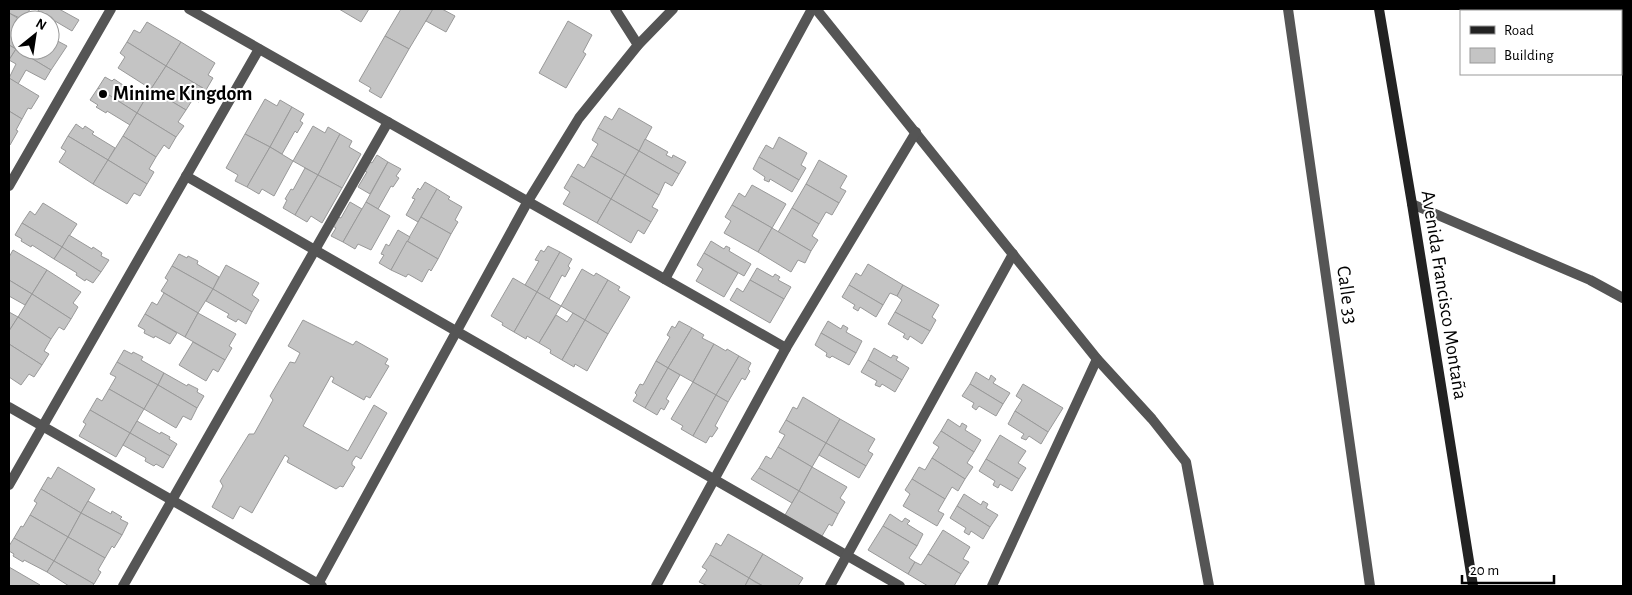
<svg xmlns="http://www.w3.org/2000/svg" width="1632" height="595" font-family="'Alegreya Sans',sans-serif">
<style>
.building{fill:#c4c4c4;stroke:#999}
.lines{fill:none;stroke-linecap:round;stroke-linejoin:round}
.minor{stroke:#555;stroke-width:10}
.secondary{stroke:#222;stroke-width:10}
.poi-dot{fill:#000;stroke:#fff;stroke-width:2}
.labels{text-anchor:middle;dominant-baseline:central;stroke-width:4;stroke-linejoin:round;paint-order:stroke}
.poi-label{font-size:20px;font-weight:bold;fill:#000;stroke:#fff;text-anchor:start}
.street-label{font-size:20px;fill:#000;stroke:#fff}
</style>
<rect width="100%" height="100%" fill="#fff"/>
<!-- building -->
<g class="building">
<polygon points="9,9 30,9 24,20 9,13"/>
<polygon points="39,9 59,9 79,20 72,31 55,21 50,29 50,20 41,20 44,15 38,11"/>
<polygon points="339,9 369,9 361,22"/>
<polygon points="401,9 433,9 409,49 385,36"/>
<polygon points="433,9 442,9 455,16 446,32 426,21"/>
<polygon points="9,13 21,20 20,26 15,35 20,38 20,42 16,49 9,45"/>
<polygon points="568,21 592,35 583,52 586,54 566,88 539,73"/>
<polygon points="147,22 181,42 166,66 127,42 134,30 140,33"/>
<polygon points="385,36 409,49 381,98 369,91 371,88 359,81"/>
<polygon points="50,37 67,46 51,70 16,49 20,42 20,50 50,50"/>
<polygon points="127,42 166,66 151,89 118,68 125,57 120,53"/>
<polygon points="181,42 215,63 208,75 213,78 206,90 166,66"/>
<polygon points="9,45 16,49 9,60"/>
<polygon points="16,49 51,70 45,80 26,70 18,84 9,78 16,64 9,60"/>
<polygon points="166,66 206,90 199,102 193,99 186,110 151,89"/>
<polygon points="105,77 112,81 114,79 123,85 122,87 144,101 137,113 98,88"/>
<polygon points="9,78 39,96 31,109 28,108 22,119 9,111"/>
<polygon points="98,88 137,113 130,125 107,111 106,113 96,107 98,105 90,100"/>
<polygon points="151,89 186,110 178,122 184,126 176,137 137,113"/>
<polygon points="265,99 277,106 280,100 292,107 270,147 245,134"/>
<polygon points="292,107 304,114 300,121 303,123 297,133 295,131 282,154 270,147"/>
<polygon points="619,108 652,127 639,151 598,128 605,116 612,120"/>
<polygon points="9,111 22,119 16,130 18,131 10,145 9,144"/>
<polygon points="137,113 176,137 169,149 164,145 156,157 123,136"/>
<polygon points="76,124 83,129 85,126 94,132 92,134 115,148 108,160 68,136"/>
<polygon points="313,126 325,133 328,127 340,134 318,175 293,161"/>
<polygon points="598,128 639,151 625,175 591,156 598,144 592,140"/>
<polygon points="245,134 270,147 247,187 235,181 238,175 226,168"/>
<polygon points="340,134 352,141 349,147 361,154 342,188 318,175"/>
<polygon points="68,136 108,160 93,184 59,162 66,151 61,148"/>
<polygon points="123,136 156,157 149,169 154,172 147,184 108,160"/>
<polygon points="779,137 807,153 801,165 806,168 799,180 759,157 766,145 773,149"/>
<polygon points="645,139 668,152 666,155 672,158 673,155 686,162 679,174 639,151"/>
<polygon points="270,147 293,161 274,196 262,189 259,194 247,187"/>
<polygon points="639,151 679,174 672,186 665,182 659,195 625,175"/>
<polygon points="377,155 388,162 370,194 358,187 367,172 364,171 369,161 372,163"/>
<polygon points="591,156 625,175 611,199 571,176 578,164 584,168"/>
<polygon points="759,157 799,180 792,192 770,179 769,182 764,180 765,177 753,169"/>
<polygon points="108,160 147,184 140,196 134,193 127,204 93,184"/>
<polygon points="819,160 847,176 840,188 846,191 839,203 806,184"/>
<polygon points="388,162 401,169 396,176 399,178 393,187 391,186 378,209 366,202"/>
<polygon points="305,168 318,175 295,215 283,208 287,200 285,199 291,189 293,190"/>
<polygon points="318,175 342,188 322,223 311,216 307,222 295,215"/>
<polygon points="625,175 659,195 652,207 658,210 651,222 611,199"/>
<polygon points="571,176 611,199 597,223 563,204 570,192 564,188"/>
<polygon points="425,182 437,189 418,222 406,215 415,199 412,198 418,188 420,190"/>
<polygon points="806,184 839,203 832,215 826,212 819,224 792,208"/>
<polygon points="752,185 786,204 772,228 732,205 739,193 745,197"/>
<polygon points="437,189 450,197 448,199 462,207 455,220 458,222 451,234 421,217"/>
<polygon points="611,199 651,222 644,234 638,230 631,243 597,223"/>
<polygon points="350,202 362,209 343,242 331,236 336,228 333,226 338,217 341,218"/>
<polygon points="366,202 390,216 371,250 358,244 355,249 343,242"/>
<polygon points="43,203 77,224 62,247 22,223 30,211 35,215"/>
<polygon points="732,205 772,228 758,252 724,233 731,221 725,217"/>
<polygon points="792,208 819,224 812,236 818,240 811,251 778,232"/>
<polygon points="421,217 451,234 438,259 407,241"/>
<polygon points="22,223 62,247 54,259 32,245 31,247 21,241 22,239 15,235"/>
<polygon points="772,228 811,251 805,263 798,260 791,272 758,252"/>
<polygon points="398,230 410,237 391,270 379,263 384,255 381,254 386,244 389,246"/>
<polygon points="69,235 92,249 93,247 102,253 101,256 109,260 101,272 62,247"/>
<polygon points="407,241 438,259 431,271 429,269 422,282 408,274 406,277 391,270"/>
<polygon points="711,241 724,249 726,246 730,248 729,251 751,264 744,276 704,253"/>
<polygon points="548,246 560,252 537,292 525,285 539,261 535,260 541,250 544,252"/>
<polygon points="62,247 101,272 93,283 86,279 85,281 76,275 77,273 54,259"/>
<polygon points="13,250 47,270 32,294 9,280 9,257"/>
<polygon points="560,252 572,259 568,266 570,268 565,277 562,275 549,299 537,292"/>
<polygon points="704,253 738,273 724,297 696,281 703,269 697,265"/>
<polygon points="179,254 187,258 188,256 198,261 197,264 219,277 213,289 172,266"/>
<polygon points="868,264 903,285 897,296 890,293 883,305 849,285 856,273 861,276"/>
<polygon points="226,265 259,283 252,295 259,300 252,312 213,289"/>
<polygon points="172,266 213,289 198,313 161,291 168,280 165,278"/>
<polygon points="757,268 773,277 775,274 780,277 778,280 791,287 784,299 750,280"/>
<polygon points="582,269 594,276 596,273 608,280 585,320 561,306"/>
<polygon points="47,270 81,292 73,303 78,307 71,319 32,294"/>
<polygon points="513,278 537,292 514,332 502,325 503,323 491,316"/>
<polygon points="9,280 32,294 25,305 9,296"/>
<polygon points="608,280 620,287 618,290 630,297 608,334 585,320"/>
<polygon points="750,280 784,299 770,323 730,300 737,288 743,292"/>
<polygon points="849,285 883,305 876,317 860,307 858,311 853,308 855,305 842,297"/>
<polygon points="903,285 939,305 932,317 936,320 930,331 895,312 902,300 897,296"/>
<polygon points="213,289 252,312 246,324 238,319 236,322 227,317 229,314 206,301"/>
<polygon points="537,292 561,306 539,343 527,336 526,339 514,332"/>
<polygon points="164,293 198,313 185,337 145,314 152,302 157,305"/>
<polygon points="32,294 71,319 64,330 59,327 51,339 18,317"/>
<polygon points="9,312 18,317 9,331"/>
<polygon points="895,312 930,331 922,344 910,336 908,340 903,337 905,334 888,324"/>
<polygon points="198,313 236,334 229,346 232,348 225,360 185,337"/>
<polygon points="573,313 585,320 562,360 550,353 551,350 539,343 556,315 567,322"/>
<polygon points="145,314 177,333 170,344 155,336 154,338 144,333 145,330 138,326"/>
<polygon points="18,317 51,339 44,351 49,354 42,365 9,344 9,331"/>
<polygon points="303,320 353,345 356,341 388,359 385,364 389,366 370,398 366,396 364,400 332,382 334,378 331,376 303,426 348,451 374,405 387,413 361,459 356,456 352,462 352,465 355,467 343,487 340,486 336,489 287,462 289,458 285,455 252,513 240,506 233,519 212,507 223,486 220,481 249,434 254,434 273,400 270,396 290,362 295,363 300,353 288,346"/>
<polygon points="585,320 608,334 587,371 575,364 574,367 562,360"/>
<polygon points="679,321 692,328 668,368 656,361 670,337 667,335 672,326 675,328"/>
<polygon points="828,321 841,329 843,325 848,328 846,332 862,341 856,353 821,333"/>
<polygon points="692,328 704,335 702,338 714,344 693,382 668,368"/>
<polygon points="821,333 856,353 849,365 832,356 830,358 826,356 827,353 815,345"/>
<polygon points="193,342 225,360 218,372 213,369 206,381 179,365"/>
<polygon points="9,344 42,365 34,377 29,374 21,385 9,377"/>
<polygon points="714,344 726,351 727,349 739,356 716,395 693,382"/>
<polygon points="874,348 891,358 893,355 898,357 896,360 909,368 902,380 868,360"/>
<polygon points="124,350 132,354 133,352 143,357 141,360 164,373 158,385 117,362"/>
<polygon points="739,356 751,363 748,369 750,371 745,380 742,378 728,402 716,395"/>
<polygon points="868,360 902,380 895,392 882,384 880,387 875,385 877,381 861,372"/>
<polygon points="656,361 668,368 645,408 633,401 637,395 635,393 640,384 643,385"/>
<polygon points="117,362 158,385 144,409 109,389 116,377 110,374"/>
<polygon points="668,368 680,375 666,399 669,401 664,410 661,408 657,415 645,408"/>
<polygon points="976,372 989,380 991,375 996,379 993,383 1010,393 1003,404 970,384"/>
<polygon points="164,373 187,386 188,384 198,389 197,392 204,396 197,408 158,385"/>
<polygon points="693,382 716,395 693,436 681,429 683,426 671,419"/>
<polygon points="970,384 1003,404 996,416 979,406 976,410 972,407 974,403 962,396"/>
<polygon points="1023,384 1063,408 1048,432 1015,411 1022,400 1016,396"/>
<polygon points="158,385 197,408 191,420 183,416 176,428 144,409"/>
<polygon points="109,389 144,409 130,433 90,410 97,398 102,401"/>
<polygon points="716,395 728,402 715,426 718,428 712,437 710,436 706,443 693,436"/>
<polygon points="803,397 840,419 826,443 786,420 793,407 797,409"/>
<polygon points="90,410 130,433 116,457 79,436 86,424 83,422"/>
<polygon points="1015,411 1048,432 1041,444 1029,436 1026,440 1021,438 1024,434 1008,424"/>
<polygon points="840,419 875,439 868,451 873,454 866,466 826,443"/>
<polygon points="948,419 960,427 962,423 967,426 965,430 981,440 974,452 941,431"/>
<polygon points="786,420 826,443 812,467 778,447 785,435 779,432"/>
<polygon points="137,421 160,434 161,432 170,437 169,439 177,444 170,456 130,433"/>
<polygon points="941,431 974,452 967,463 973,467 965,479 932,458 939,447 933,443"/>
<polygon points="130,433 170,456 163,468 156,464 154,466 145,461 146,458 123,445"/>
<polygon points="1000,435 1026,451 1018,463 1026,468 1019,479 986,459"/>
<polygon points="826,443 866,466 859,478 819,455"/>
<polygon points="778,447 812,467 799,491 759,468 766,456 771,459"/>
<polygon points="932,458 965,479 958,491 952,487 945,499 912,479 919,467 925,470"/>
<polygon points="986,459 1019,479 1012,491 1000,484 998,488 993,485 995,481 979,471"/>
<polygon points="58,467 95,489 81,513 41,489 48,477 51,479"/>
<polygon points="812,467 847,487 840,498 845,502 838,514 799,491"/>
<polygon points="759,468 799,491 792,503 751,479"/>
<polygon points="912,479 945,499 938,511 944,514 937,526 903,506 910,494 905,490"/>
<polygon points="41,489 81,513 68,537 30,515 37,503 34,501"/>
<polygon points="799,491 838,514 832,526 829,524 822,536 785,515"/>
<polygon points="964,494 981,505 983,501 988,504 986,508 998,515 990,527 957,506"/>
<polygon points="88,501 111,514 112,511 122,517 120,519 128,523 122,535 81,513"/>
<polygon points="957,506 990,527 983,539 971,531 969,535 964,532 966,528 950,518"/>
<polygon points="81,513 122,535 114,548 112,546 105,558 68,537"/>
<polygon points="890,514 902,522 905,518 910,521 907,524 923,534 917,546 883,526"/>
<polygon points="30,515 68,537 54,561 14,538 21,526 23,527"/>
<polygon points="883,526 917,546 909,558 915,562 908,574 868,550"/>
<polygon points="943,530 970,547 963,559 969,562 961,574 928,554"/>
<polygon points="728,534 763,554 749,578 710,555 716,543 721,546"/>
<polygon points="68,537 105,558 98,570 101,572 94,584 54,561"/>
<polygon points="14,538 54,561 47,572 24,560 23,562 13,556 14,554 9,551 9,546"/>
<polygon points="763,554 803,578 798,586 763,586 749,578"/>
<polygon points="928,554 961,574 954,586 928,586 908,574 915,562 921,565"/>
<polygon points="710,555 749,578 745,586 708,586 699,582 707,570 702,567"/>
<polygon points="54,561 94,584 92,586 69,586 47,572"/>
<polygon points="9,567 40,585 39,586 9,586"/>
<polygon points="749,578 755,582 763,586 745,586"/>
</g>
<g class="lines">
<!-- minor -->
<g class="minor">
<polyline points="189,9 786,348"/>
<polyline points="615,9 638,45"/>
<polyline points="816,9 1097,359 1152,419 1186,462 1209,586"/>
<polyline points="1288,9 1370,586"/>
<polyline points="186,176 900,586"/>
<polyline points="9,186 111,9"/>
<polyline points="1412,204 1590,280 1623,298"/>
<polyline points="665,279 812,9"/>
<polyline points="9,407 322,586"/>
<polyline points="9,485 259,49"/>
<polyline points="318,584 528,201 579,118 638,45 673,9"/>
<polyline points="123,586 388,122"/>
<polyline points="656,586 786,348 916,132"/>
<polyline points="830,586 1013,254"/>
<polyline points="992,586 1097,359"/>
</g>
<!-- secondary -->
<polyline class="secondary" points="1379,9 1412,204 1473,586"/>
</g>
<!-- markers -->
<circle class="poi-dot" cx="103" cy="94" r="5"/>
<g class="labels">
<!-- poi labels -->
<g class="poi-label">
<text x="113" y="94">Minime Kingdom</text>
</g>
<!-- street labels -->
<g class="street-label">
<text transform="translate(1347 295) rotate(82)">Calle 33</text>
<text transform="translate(1444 295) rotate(81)">Avenida Francisco Montaña</text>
</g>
</g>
<!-- border -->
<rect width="1632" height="595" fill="none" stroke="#000000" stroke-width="20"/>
<!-- legend -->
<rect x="1460" y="10" width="162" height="65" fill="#ffffff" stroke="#999999"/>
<rect x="1470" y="26" width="25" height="8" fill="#222222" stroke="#999999"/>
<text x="1504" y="35" font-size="15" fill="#000000">Road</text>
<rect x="1470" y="48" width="25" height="15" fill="#c4c4c4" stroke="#999999"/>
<text x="1504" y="60" font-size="15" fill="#000000">Building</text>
<!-- north arrow -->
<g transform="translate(35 35) rotate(30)"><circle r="24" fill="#ffffff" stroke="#999999"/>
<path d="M0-4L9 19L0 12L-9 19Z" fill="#000000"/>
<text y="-8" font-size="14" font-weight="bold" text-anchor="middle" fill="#000000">N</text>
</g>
<!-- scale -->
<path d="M1462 575v8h92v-8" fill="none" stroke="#000000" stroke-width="2.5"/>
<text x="1470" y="575" font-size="15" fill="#000000" stroke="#ffffff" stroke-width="4" paint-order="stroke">20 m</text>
</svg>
